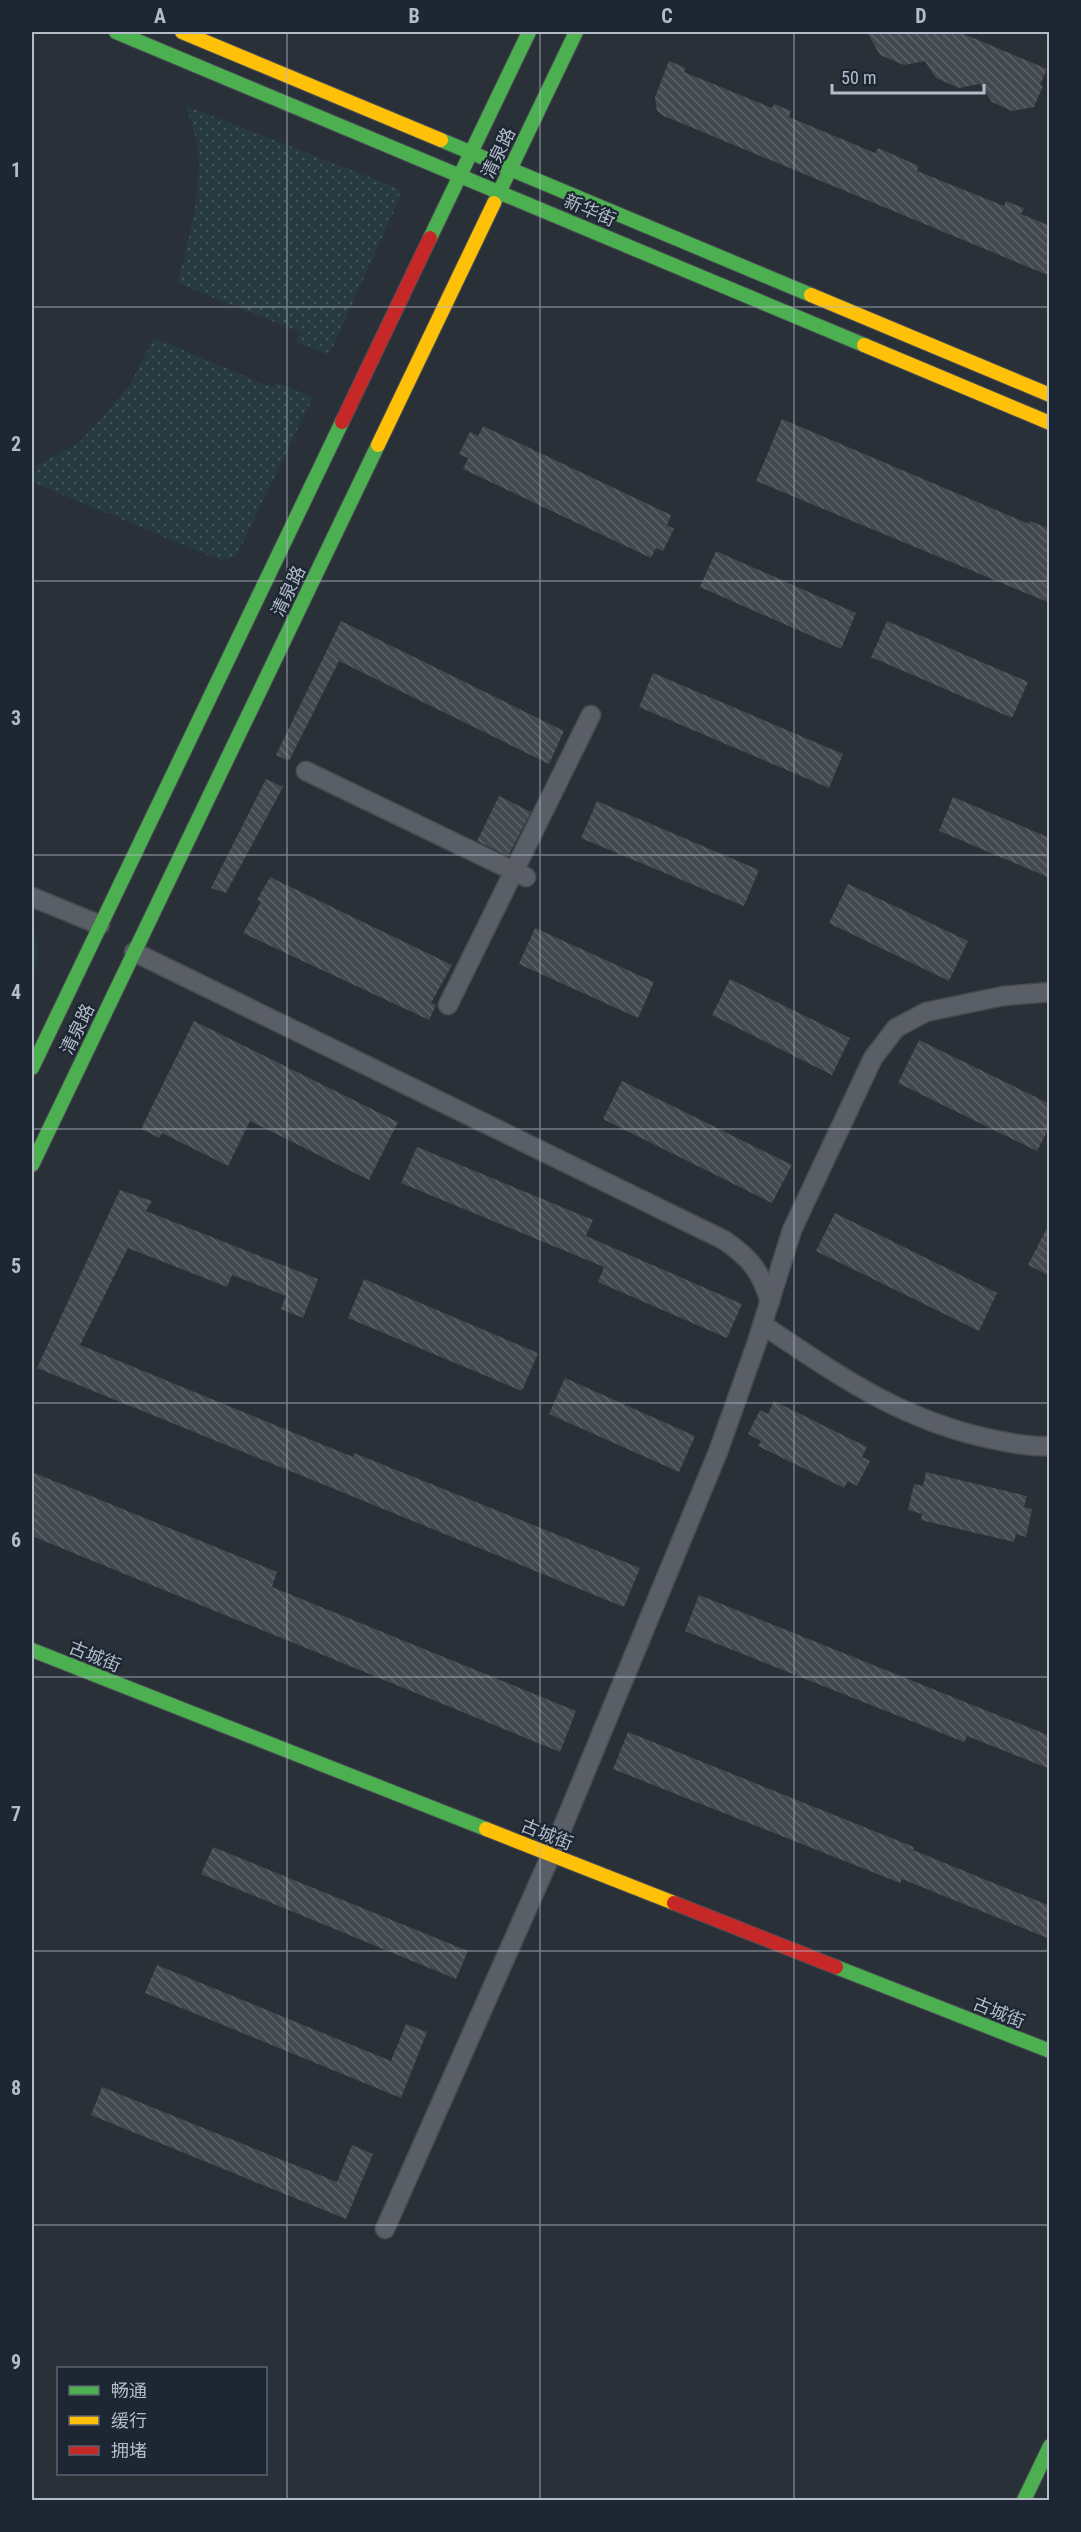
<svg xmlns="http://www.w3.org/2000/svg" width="1081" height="2532" font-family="'Roboto Condensed','Noto Sans SC',sans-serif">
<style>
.grass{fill:url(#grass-dots)}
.green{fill:#273a3e}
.building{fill:url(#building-back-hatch)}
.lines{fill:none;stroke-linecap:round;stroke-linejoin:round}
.street-casing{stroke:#484c53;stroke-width:21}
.fast-casing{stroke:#484c53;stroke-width:16}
.slow-casing{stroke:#484c53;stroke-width:16}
.jam-casing{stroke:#484c53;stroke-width:16}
.street{stroke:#5a5e66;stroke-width:18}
.fast{stroke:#4caf50;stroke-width:14}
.slow{stroke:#ffc107;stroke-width:14}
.jam{stroke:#c62828;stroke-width:14}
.grid{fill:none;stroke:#b4bcc9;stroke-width:1.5;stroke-opacity:0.55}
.labels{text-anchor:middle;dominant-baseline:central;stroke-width:4.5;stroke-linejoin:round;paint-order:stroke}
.street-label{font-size:18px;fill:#b4bcc9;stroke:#1d2633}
.neatline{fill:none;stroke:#b4bcc9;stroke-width:2}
.grid-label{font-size:20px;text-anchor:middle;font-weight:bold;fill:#b4bcc9}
</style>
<defs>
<pattern id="grass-dots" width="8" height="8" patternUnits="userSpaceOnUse" patternTransform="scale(1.5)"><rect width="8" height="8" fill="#273a3e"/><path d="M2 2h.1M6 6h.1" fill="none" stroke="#445559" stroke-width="1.8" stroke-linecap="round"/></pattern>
<pattern id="building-back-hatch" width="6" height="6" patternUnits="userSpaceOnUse" patternTransform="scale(1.5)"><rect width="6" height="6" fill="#444950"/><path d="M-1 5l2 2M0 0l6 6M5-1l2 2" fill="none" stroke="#5d6168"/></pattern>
</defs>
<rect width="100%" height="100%" fill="#2a3038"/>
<!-- grass -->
<g class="grass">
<path d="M186 106 400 189 399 200 329 355 296 342 300 332 177 283C189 241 201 196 198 151 197 136 190 120 186 106Z"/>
<polygon points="154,338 271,387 278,383 313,397 236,557 220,560 32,482 32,468 79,443 130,385"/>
</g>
<!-- green -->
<path class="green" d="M32 929 35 931C38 948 39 964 32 980Z"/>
<!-- building -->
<g class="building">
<polygon points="867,32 959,32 1047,69 1040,85 1043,86 1034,107 1012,111 992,102 980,84 959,88 936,78 925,61 904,65 880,55"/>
<polygon points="669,61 686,68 684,72 772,108 774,104 791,111 789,117 875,153 878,148 919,166 917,171 1004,206 1006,201 1024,208 1021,214 1050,226 1050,276 664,116 657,111 655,97"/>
<polygon points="782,419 1029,524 1030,521 1050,529 1050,603 756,481"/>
<polygon points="483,426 671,515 667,525 674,529 663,551 656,548 651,558 463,469 468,458 459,454 470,432 478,436"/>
<polygon points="716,551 856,613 841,649 700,587"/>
<polygon points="341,621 564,731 549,764 339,661 289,761 276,755"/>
<polygon points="887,621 1028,682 1012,718 871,657"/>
<polygon points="653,673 843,754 829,788 639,707"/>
<polygon points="266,779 283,787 226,893 211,888"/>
<polygon points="499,796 531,812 508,856 477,841"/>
<polygon points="953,797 1050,838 1050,878 939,831"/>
<polygon points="597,801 759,870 744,906 581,838"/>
<polygon points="270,877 452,965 431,1003 436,1005 429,1020 243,933 261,902 257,900"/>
<polygon points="848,884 968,941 949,981 829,923"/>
<polygon points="535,928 654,982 638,1018 519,964"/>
<polygon points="730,979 850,1038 832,1075 712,1015"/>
<polygon points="194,1021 398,1122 369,1180 250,1121 228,1166 162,1133 159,1138 141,1129"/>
<polygon points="919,1040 1050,1104 1050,1126 1037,1151 898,1083"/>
<polygon points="622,1081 792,1165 772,1203 603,1119"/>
<polygon points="417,1147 593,1220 586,1236 742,1304 727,1338 598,1282 604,1267 401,1183"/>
<polygon points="120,1190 152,1201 146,1211 318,1279 303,1318 281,1309 286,1296 232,1275 227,1287 128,1248 80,1345 353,1457 354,1453 640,1568 624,1607 37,1368"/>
<polygon points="835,1213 997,1293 979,1331 816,1251"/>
<polygon points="1050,1222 1050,1276 1028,1265"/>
<polygon points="364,1279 538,1353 522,1391 348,1318"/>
<polygon points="565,1378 695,1436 679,1472 549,1414"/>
<polygon points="774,1401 867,1447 862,1457 870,1461 857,1486 848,1481 844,1488 758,1446 761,1441 748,1434 760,1410 768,1414"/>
<polygon points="32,1472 277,1572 272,1587 576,1711 560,1752 32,1536"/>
<polygon points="926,1472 1027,1496 1024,1507 1032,1509 1026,1537 1016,1534 1014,1542 921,1520 922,1514 908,1510 914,1484 923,1486"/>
<polygon points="699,1595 1050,1736 1050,1769 967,1736 964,1742 685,1631"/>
<polygon points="628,1732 914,1847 913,1850 1050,1906 1050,1939 902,1879 900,1883 613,1769"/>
<polygon points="213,1847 468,1951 456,1979 201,1874"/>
<polygon points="157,1965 391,2061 406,2024 427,2032 401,2098 145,1993"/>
<polygon points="102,2087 337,2182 352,2145 373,2154 346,2219 91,2115"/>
</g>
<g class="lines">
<defs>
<g id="street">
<polyline points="306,771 526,877"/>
<polyline points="32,897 100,925"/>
<path d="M134 952 724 1240C750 1258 761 1271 770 1302"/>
<polyline points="448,1005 591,715"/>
<path d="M763 1325C838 1375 900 1420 991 1439 1011 1443 1029 1447 1050 1446"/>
<polyline points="385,2229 551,1855 718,1452 756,1345 792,1230 873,1058 896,1028 926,1012 1003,996 1050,992"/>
</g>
<g id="fast">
<polyline points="116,32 864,345"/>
<polyline points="441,140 811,295"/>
<polyline points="494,203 576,32"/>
<polyline points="430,238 529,32"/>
<polyline points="32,1068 342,422"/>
<polyline points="32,1165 378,445"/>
<polyline points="32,1650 486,1829"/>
<polyline points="836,1967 1050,2051"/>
<polyline points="1024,2500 1050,2446"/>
</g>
<g id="slow">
<polyline points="182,32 441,140"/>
<polyline points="811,295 1050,395"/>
<polyline points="864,345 1050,423"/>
<polyline points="378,445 494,203"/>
<polyline points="486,1829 674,1903"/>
</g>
<g id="jam">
<polyline points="342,422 430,238"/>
<polyline points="674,1903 836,1967"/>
</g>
</defs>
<!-- street casing -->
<use href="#street" class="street-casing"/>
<!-- fast casing -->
<use href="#fast" class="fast-casing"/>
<!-- slow casing -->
<use href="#slow" class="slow-casing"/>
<!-- jam casing -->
<use href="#jam" class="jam-casing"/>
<!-- street -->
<use href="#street" class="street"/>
<!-- fast -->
<use href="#fast" class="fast"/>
<!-- slow -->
<use href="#slow" class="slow"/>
<!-- jam -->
<use href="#jam" class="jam"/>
</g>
<!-- grid -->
<path class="grid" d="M287 32V2500M540 32V2500M794 32V2500M32 307H1050M32 581H1050M32 855H1050M32 1129H1050M32 1403H1050M32 1677H1050M32 1951H1050M32 2225H1050"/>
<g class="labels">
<!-- street labels -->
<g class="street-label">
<text transform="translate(498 153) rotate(-64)">清泉路</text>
<text transform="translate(590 210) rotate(23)">新华街</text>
<text transform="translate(288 591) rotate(-64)">清泉路</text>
<text transform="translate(77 1029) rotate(-64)">清泉路</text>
<text transform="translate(95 1656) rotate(22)">古城街</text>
<text transform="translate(547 1834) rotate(22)">古城街</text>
<text transform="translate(999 2012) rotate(22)">古城街</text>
</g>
</g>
<!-- border -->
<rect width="1081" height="2532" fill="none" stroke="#1d2633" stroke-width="66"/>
<!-- legend -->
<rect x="57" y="2367" width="210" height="108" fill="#1d2633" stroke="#59626f" stroke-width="1.5"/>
<rect x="69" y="2386" width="30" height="9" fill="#4caf50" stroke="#59626f" stroke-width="1.5"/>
<text x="111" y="2397" font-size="18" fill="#b4bcc9">畅通</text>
<rect x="69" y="2416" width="30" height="9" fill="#ffc107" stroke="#59626f" stroke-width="1.5"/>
<text x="111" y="2427" font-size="18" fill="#b4bcc9">缓行</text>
<rect x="69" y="2446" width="30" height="9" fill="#c62828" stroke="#59626f" stroke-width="1.5"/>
<text x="111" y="2457" font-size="18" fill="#b4bcc9">拥堵</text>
<!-- scale -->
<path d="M832 84v9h152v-9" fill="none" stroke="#b4bcc9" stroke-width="3"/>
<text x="841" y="84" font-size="18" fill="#b4bcc9" stroke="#1d2633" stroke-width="4.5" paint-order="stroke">50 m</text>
<rect x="33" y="33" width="1015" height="2466" class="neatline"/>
<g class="grid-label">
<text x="160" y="23">A</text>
<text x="414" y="23">B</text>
<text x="667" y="23">C</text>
<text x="921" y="23">D</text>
<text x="16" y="177">1</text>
<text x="16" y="451">2</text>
<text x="16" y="725">3</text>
<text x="16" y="999">4</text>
<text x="16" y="1273">5</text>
<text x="16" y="1547">6</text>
<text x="16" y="1821">7</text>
<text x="16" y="2095">8</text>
<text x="16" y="2369">9</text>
</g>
</svg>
